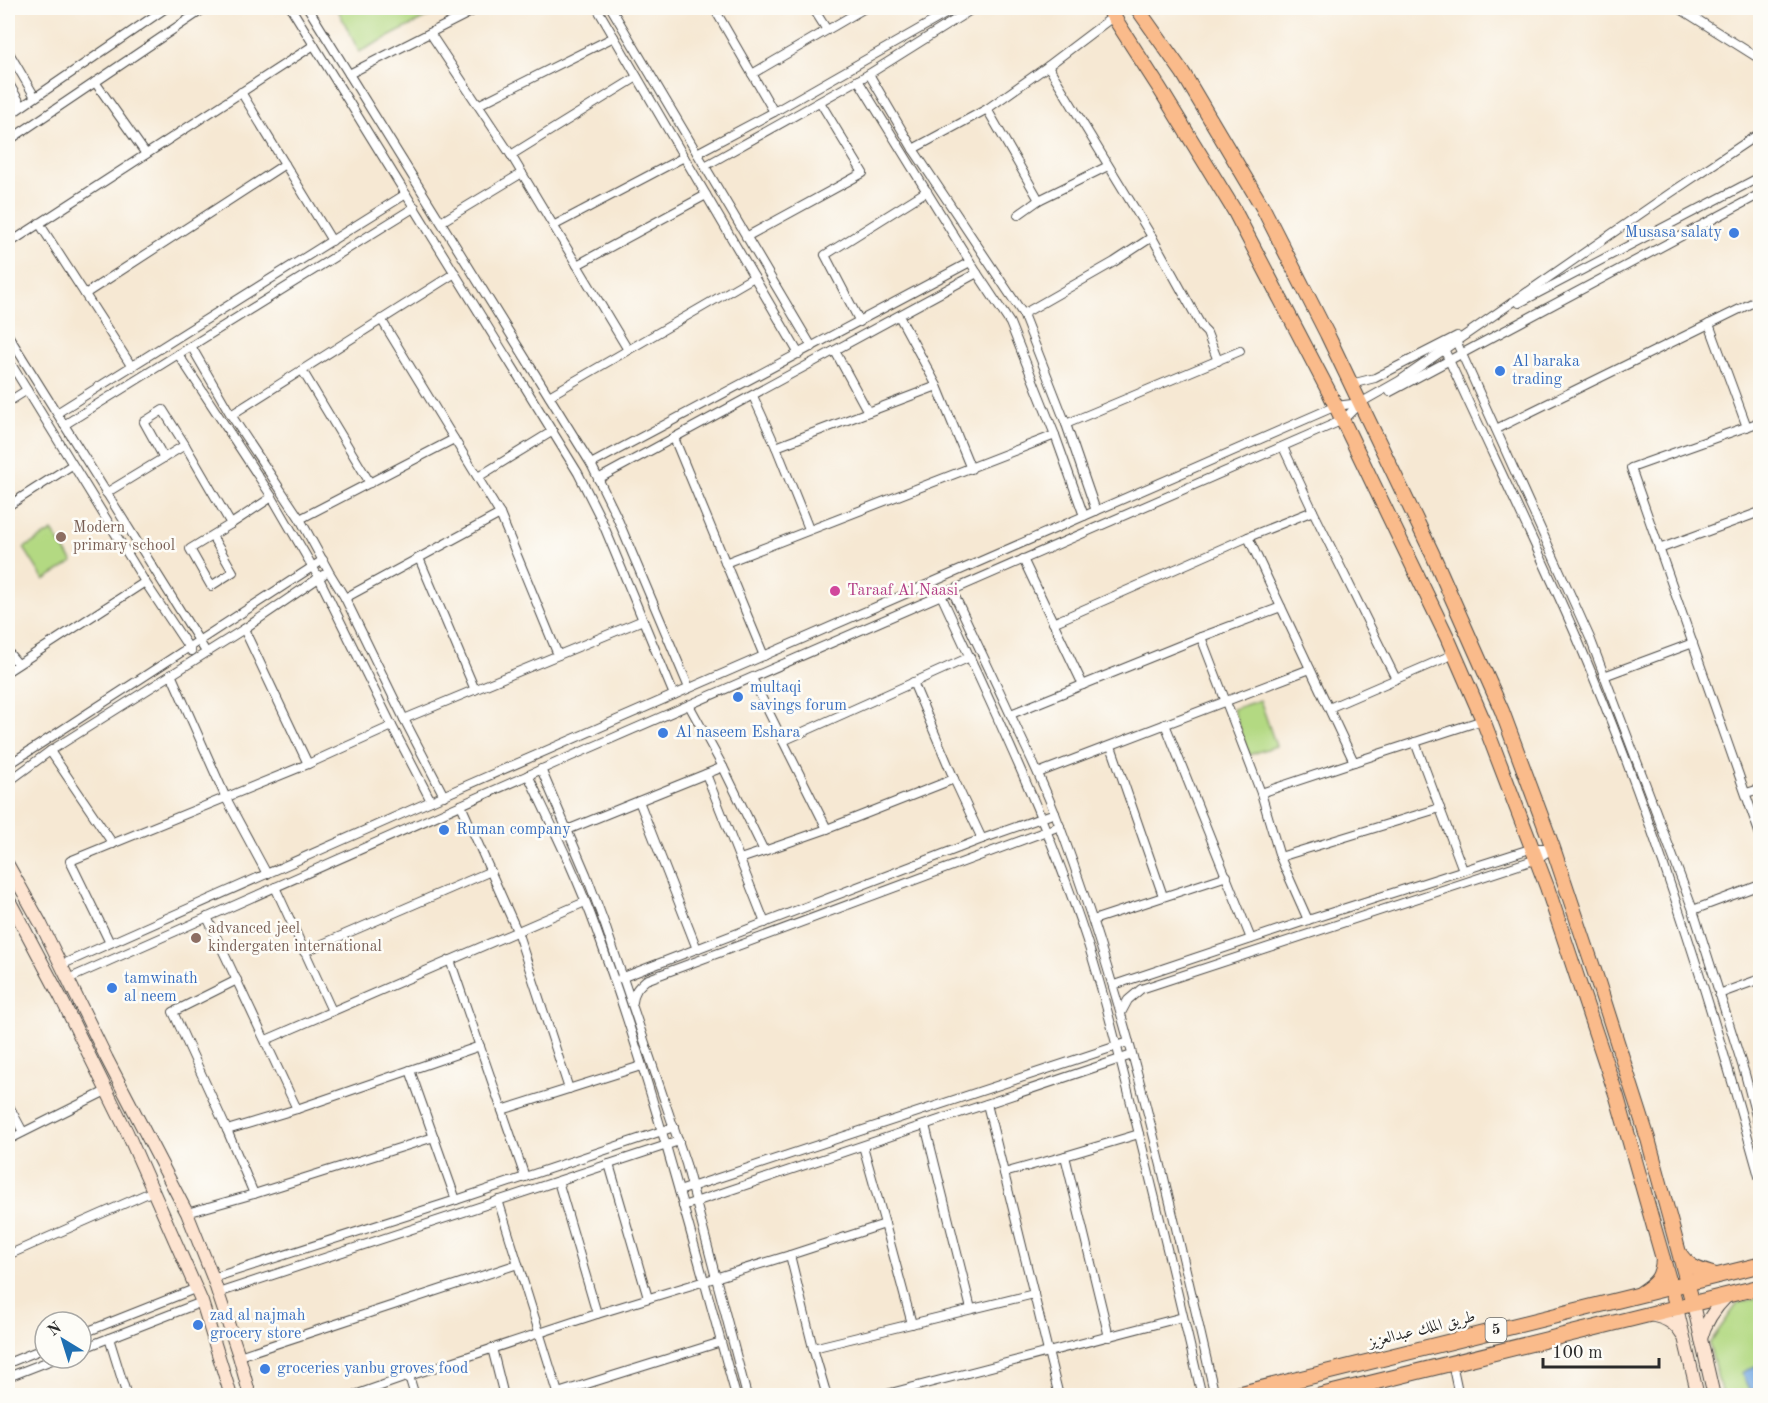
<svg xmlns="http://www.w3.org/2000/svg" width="1768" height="1403" font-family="'Old Standard TT',Amiri,serif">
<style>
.green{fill:#b3d982;stroke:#6f8256;stroke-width:1.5}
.water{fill:#75a9e2;stroke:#506a86;stroke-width:1.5}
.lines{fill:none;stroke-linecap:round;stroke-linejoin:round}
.street-casing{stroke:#494744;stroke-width:10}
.secondary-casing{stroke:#494744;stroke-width:14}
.primary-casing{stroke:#494744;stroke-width:16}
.highway-casing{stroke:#494744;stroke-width:17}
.street{stroke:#fff;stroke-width:8}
.secondary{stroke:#fde4d1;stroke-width:12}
.primary{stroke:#fabb8b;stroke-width:14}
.highway{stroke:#fabb8b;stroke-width:15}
.shop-dot{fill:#3f7fe0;stroke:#fdfcf7;stroke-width:2}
.education-dot{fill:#8d6e63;stroke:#fdfcf7;stroke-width:2}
.hotel-dot{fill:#d1479c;stroke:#fdfcf7;stroke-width:2}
.labels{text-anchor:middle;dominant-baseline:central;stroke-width:5;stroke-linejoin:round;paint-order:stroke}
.shield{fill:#fdfcf7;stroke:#6a6a68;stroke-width:1.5}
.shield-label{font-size:15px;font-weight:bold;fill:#2b2b2b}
.shop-label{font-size:16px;fill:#366cbe;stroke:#fdfcf7;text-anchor:start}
.education-label{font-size:16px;fill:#785e54;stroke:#fdfcf7;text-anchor:start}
.hotel-label{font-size:16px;fill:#b23c85;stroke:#fdfcf7;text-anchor:start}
.street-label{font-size:16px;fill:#2b2b2b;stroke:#fdfcf7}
</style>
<rect width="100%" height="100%" fill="#fdfcf7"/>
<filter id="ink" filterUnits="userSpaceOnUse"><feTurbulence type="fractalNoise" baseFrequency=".0167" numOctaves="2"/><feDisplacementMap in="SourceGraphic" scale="12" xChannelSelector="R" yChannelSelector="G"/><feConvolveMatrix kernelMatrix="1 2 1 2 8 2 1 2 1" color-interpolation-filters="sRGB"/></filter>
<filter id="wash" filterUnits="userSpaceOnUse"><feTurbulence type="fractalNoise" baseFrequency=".008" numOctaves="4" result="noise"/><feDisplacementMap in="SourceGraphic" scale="24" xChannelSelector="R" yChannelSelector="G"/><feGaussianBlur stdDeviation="1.35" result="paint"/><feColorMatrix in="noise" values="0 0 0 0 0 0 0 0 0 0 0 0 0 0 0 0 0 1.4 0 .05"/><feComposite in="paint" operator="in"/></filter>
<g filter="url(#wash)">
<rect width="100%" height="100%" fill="#f6e8d3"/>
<!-- green -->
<g class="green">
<polygon points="337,8 445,8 359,52"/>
<polygon points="52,531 73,562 44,580 24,548"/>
<polygon points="1260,700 1276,746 1249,755 1233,709"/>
<polygon points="1760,1297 1760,1395 1722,1395 1709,1344 1738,1303"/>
</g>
<!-- water -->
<polygon class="water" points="1757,1365 1760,1372 1760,1395 1752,1395 1741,1373"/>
</g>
<g filter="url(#ink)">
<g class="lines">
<defs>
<g id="street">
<polyline points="291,8 578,473 601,519 674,695"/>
<polyline points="308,8 591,464 616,515 689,688"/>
<polyline points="597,8 799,354"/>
<polyline points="611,8 812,347"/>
<polyline points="714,8 774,112"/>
<polyline points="813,8 827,30"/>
<polyline points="1679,8 1760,59"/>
<polyline points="430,33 511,155 628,350"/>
<polyline points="8,51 35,97"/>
<polyline points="1048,66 1152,237 1203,329 1207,333 1218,361"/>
<polyline points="349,74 479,8"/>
<polyline points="752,74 865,8"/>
<polyline points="869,74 913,149 1023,314 1066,424 1096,511"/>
<polyline points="858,80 977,273 1010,323 1055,435 1084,516"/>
<polyline points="8,82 22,106"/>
<polyline points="95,82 146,154"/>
<polyline points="241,92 332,241"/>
<polyline points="478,105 614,37"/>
<polyline points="8,116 166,8"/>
<polyline points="8,141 205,8"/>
<polyline points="913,149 987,109"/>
<polyline points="697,153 774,112 956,8"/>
<polyline points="511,155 637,77"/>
<polyline points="705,166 869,74 974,8"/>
<polyline points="1039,200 987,109 1048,66 1114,16"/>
<polyline points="1018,215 1039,200 1108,166"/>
<polyline points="441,222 522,173"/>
<polyline points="39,223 132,367"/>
<polyline points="553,226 684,157"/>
<polyline points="746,237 863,173 820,102"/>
<polyline points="8,244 314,45"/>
<polyline points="577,265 706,195"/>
<polyline points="85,294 285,164"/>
<polyline points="1519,303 1760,177"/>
<polyline points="1023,314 1114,262 1152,237"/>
<polyline points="899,316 937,386 971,469"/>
<polyline points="381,319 500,514 558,655"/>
<polyline points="860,322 825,255 927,191"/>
<polyline points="1709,324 1747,427"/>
<polyline points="8,335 206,652"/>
<polyline points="1456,341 1590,638 1644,780 1693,910 1745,1074 1760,1131"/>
<polyline points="191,346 231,415 300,519 329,572 345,598 404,719 444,796"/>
<path d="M1444 349C1488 446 1535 541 1577 638 1652 814 1709 996 1760 1180"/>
<polyline points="835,351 868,412"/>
<polyline points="178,354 272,497 319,578 392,726 431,801"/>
<polyline points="8,359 145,582 191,651"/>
<polyline points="302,370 370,483"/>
<polyline points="1351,384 1375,378 1457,336"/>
<polyline points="1390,392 1760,194"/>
<polyline points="549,396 754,277"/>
<polyline points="753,396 776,447 809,529"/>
<polyline points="8,402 27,390"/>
<polyline points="1360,403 1399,381 1669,194 1760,133"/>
<polyline points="57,413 406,194"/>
<polyline points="231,415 455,273"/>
<polyline points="1760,422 1631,468 1760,835"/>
<polyline points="1066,424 1240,351"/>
<polyline points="64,425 415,207"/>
<polyline points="1496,429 1760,299"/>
<polyline points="674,438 764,656"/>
<polyline points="776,447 937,386"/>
<polyline points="1283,447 1313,511 1396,679"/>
<polyline points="164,458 144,422 163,410 185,445"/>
<polyline points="591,464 970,262"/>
<polyline points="478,477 553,431"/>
<polyline points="598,479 977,273"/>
<polyline points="106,493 185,445 231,524 190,549 211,586 233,572 212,536"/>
<polyline points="8,506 72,465"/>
<polyline points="300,519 454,439"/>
<polyline points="231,524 272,497"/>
<polyline points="1248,537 1281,607"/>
<polyline points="1659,549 1760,512"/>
<polyline points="419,558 475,690"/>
<polyline points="1023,559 1083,685"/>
<polyline points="725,563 1055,435"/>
<path d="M952 590C974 637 997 685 1019 733 1032 760 1045 788 1056 816 1127 1004 1170 1200 1215 1396"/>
<path d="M941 595C993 708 1047 820 1086 938 1103 989 1116 1043 1129 1095 1155 1195 1178 1295 1202 1396"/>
<polyline points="345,598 500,514"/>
<polyline points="1053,623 1248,537 1313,511"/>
<polyline points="244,629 308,764"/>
<polyline points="1201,637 1281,607 1354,762 1483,720"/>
<polyline points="8,652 18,664"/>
<polyline points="8,671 145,582"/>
<polyline points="171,674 226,798 267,874"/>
<polyline points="1604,676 1693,643"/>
<polyline points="752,678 783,741 970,657"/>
<polyline points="913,682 954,779"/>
<polyline points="689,705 723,767"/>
<polyline points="1329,708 1454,654"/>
<polyline points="1011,714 1201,637 1261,793 1280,857 1308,920"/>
<polyline points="404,719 643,620"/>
<polyline points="1165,724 1251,939"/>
<polyline points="783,741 827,829 954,779 982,839"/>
<polyline points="1415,742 1463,870"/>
<polyline points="1111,746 1163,896"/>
<polyline points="50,751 113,844"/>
<polyline points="8,765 323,560"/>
<polyline points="541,769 586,874 605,925 686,1164 747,1396"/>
<polyline points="1038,773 1310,669"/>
<polyline points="706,774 765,923"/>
<path d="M528 775C552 826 577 876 596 929 652 1082 692 1239 736 1396"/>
<polyline points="8,782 50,751 244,629 323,575"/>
<polyline points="1261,793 1354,762"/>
<polyline points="1746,793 1760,789"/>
<polyline points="639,801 697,949"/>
<polyline points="461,805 517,931 569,1089"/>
<polyline points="567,830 723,767 764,851 827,829"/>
<polyline points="1280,857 1440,808"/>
<polyline points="740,859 764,851"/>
<polyline points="275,887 332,1011"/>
<polyline points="1693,910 1760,885"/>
<polyline points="207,917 297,1109"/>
<polyline points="1093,920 1227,876"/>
<polyline points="110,943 70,861 308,764 392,726"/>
<polyline points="304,952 491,871"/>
<polyline points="450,960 525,1177"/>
<polyline points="61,965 431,801 1336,406 1360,403 1343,420 558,762 68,979"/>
<polyline points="621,978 982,839 1055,813"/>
<polyline points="237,980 173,1012 227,1130 254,1194"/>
<polyline points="1114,985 1308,920 1533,848 1553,848"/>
<polyline points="1719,994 1760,979"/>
<path d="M633 1002C634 991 638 987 646 980L1060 826"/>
<polyline points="1121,1013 1128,1000 1141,989 1537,859 1553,848"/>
<polyline points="266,1040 585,902"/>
<polyline points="410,1070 456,1200"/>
<polyline points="8,1104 23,1132"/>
<polyline points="987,1104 1059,1396"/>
<polyline points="502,1110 641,1066"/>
<polyline points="925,1125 971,1309"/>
<polyline points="227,1130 297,1109 480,1046"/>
<polyline points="8,1140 106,1091"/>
<polyline points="863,1146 885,1224 790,1255 813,1348 1034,1294"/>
<polyline points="1065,1156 1139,1134"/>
<polyline points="609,1164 648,1298"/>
<polyline points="1004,1173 1065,1156 1109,1337"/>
<polyline points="558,1181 597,1314"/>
<polyline points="679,1191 1129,1042"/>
<polyline points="498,1200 559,1396"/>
<polyline points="683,1206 1132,1055"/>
<polyline points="187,1213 254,1194 434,1137"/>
<polyline points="885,1224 912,1324"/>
<polyline points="8,1255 153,1191"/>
<polyline points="213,1278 456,1200 674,1127"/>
<polyline points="218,1293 679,1141"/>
<polyline points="81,1334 197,1288"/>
<polyline points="109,1338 127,1396"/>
<polyline points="492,1348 504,1396"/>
<polyline points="813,1348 827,1396"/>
<polyline points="81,1349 202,1302"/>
<polyline points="239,1356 518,1264"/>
<polyline points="8,1363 45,1348"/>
<polyline points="1452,1363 1459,1396"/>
<polyline points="409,1376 597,1314 790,1255"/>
<polyline points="8,1377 57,1358"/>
<polyline points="558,1393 721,1342"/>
<polyline points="352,1396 409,1376 415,1396"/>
<polyline points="879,1396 1183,1317"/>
</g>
<g id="secondary">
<polyline points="8,865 41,924 107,1059 187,1213 213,1278 239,1356 250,1396"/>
<polyline points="8,898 61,998 127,1132 202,1302 231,1396"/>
<polyline points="1693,1304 1714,1396"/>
<polyline points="1677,1308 1698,1396"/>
<path d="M1650 1315C1665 1318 1674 1322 1682 1335"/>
<path d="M1701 1339C1705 1322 1716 1307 1728 1295"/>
</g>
<g id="primary">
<polyline points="1108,8 1160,89 1234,210 1329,392 1447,637 1483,720 1547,887 1617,1097 1677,1308"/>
<polyline points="1137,8 1183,73 1263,208 1327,334 1432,553 1502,711 1553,848 1597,979 1648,1139 1693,1304"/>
<path d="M1680 1254C1690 1269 1701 1270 1718 1276"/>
<path d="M1641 1293C1656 1284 1662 1277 1663 1259"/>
</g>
<g id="highway">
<polyline points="1231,1396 1760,1265"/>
<polyline points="1319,1396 1760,1287"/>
</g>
</defs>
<!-- street casing -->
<use href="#street" class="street-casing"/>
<!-- secondary casing -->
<use href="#secondary" class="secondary-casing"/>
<!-- primary casing -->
<use href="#primary" class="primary-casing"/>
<!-- highway casing -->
<use href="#highway" class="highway-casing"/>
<!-- street -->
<use href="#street" class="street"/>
<!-- secondary -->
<use href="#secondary" class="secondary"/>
<!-- primary -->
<use href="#primary" class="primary"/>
<!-- highway -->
<use href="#highway" class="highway"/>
</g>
</g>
<!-- markers -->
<g class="shop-dot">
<circle cx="1734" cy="233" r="6"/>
<circle cx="1500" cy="371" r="6"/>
<circle cx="738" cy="697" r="6"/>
<circle cx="663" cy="733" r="6"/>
<circle cx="444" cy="830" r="6"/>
<circle cx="112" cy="988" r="6"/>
<circle cx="198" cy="1325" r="6"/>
<circle cx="265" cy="1369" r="6"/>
</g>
<g class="education-dot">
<circle cx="61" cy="537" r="6"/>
<circle cx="196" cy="938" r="6"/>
</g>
<circle class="hotel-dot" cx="835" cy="591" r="6"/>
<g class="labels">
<!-- shield labels -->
<rect class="shield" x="1485.5" y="1318" width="21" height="24" rx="4.5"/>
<g class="shield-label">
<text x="1496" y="1330">5</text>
</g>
<!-- shop labels -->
<g class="shop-label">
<text x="1722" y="233" text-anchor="end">Musasa salaty</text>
<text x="1512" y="362">Al baraka<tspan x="1512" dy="18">trading</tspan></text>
<text x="750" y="688">multaqi<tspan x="750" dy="18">savings forum</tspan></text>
<text x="675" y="733">Al naseem Eshara</text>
<text x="456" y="830">Ruman company</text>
<text x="124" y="979">tamwinath<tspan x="124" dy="18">al neem</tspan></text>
<text x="210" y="1316">zad al najmah<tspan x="210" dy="18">grocery store</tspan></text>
<text x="277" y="1369">groceries yanbu groves food</text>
</g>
<!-- education labels -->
<g class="education-label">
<text x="73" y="528">Modern<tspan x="73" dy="18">primary school</tspan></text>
<text x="208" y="929">advanced jeel<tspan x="208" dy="18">kindergaten international</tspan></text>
</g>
<!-- hotel labels -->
<g class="hotel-label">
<text x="847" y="591">Taraaf Al Naasi</text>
</g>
<!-- street labels -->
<g class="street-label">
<text transform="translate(1422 1330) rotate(-14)">طريق الملك عبدالعزيز</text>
</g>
</g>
<!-- margin -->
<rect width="1768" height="1403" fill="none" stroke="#fdfcf7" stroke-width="30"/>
<!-- north arrow -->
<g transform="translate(63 1340) rotate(322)"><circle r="28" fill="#fdfcf7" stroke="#a9a8a5" stroke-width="1.5"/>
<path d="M0-4.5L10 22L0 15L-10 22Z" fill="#1f6fb2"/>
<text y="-9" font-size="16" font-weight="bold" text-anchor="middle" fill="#2b2b2b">N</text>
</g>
<!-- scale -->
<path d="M1543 1358v9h116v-9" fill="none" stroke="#2b2b2b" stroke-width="3"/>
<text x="1552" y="1358" font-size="18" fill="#2b2b2b" stroke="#fdfcf7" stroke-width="4.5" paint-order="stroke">100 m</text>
</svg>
